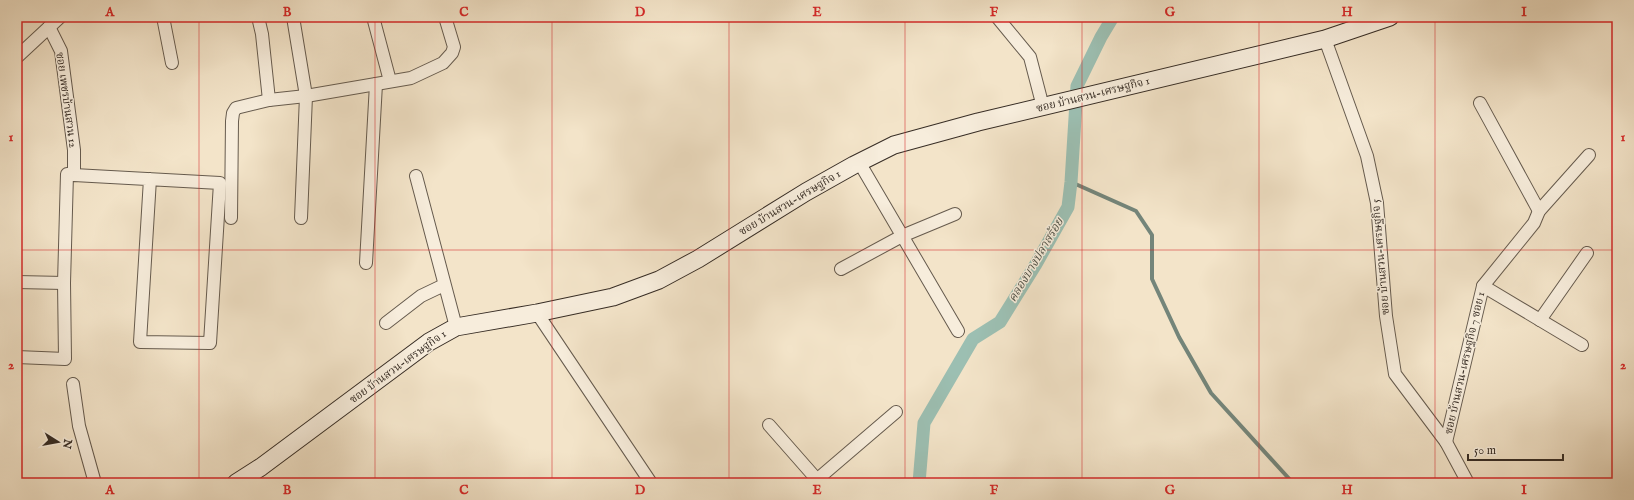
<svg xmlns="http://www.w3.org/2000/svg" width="1634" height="500" font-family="'IM FELL English','Noto Serif Thai',serif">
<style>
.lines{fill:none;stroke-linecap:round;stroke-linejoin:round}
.stream{stroke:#74857a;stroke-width:4}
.canal{stroke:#9cbfb2;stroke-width:13}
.street-casing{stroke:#665b4e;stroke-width:14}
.secondary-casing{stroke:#372d25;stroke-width:19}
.street{stroke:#f7eddc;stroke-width:12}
.secondary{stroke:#f7eddc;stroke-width:17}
.grid{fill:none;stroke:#d62828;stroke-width:1;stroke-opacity:0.55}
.labels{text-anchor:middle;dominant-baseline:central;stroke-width:3;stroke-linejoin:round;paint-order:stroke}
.street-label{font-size:11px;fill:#372d25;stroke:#f7eddc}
.water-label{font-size:12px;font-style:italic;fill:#505248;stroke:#f7eddc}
.neatline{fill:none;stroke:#d62828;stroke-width:1.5}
.grid-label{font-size:13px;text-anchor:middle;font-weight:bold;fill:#d62828}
</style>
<rect width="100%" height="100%" fill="#f3e4c9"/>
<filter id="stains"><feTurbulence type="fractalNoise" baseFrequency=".005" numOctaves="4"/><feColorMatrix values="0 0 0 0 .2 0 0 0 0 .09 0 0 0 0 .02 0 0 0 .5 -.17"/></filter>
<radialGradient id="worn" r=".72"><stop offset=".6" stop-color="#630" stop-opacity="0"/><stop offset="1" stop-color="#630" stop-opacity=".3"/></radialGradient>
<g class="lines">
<!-- stream -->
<polyline class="stream" points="1071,182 1136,211 1152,235 1152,279 1179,337 1211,393 1293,483"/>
<!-- canal -->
<polyline class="canal" points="919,483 924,423 973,339 1000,322 1036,264 1068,207 1071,182 1077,86 1101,37 1113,17"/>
<defs>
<g id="street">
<polyline points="163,17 172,63"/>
<polyline points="258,17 262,34 269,100"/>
<polyline points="293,17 306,96 301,218"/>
<polyline points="373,17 390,81"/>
<polyline points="997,17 1030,57 1043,107"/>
<polyline points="49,27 61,51 74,150 74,175"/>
<polyline points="1325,39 1367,156 1377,203 1386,316 1395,374 1446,442 1468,483"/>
<polyline points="17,57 60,17"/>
<polyline points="1480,103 1539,211"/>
<polyline points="859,162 958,331"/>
<polyline points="416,176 456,327"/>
<polyline points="231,218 232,121 233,113 236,108 269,100 306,96 411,78 443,63 452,53 454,47 445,17"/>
<polyline points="366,263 376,84"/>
<polyline points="841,269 902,236 955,214"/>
<polyline points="17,282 64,283"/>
<polyline points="1483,286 1582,345"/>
<polyline points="537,313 651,483"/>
<polyline points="1540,320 1587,253"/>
<polyline points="386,323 421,296 444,285"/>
<polyline points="17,357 65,359 64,283 67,174 74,175 220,183 210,343 140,342 150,179"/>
<polyline points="73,384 79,426 95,483"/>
<polyline points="769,425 820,483"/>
<polyline points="1446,442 1483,286 1534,223 1539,211 1589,155"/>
<polyline points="813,483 896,412"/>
</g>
<polyline id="secondary" points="236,483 261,467 429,342 456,327 537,313 613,297 659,280 698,259 806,192 854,165 894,145 978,122 1325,39 1390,17"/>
</defs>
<!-- street casing -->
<use href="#street" class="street-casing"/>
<!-- secondary casing -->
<use href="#secondary" class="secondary-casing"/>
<!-- street -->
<use href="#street" class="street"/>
<!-- secondary -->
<use href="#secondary" class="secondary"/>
</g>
<!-- grid -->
<path class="grid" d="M199 17V483M375 17V483M552 17V483M729 17V483M905 17V483M1082 17V483M1259 17V483M1435 17V483M17 250H1617"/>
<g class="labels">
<!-- street labels -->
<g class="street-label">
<text transform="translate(1093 95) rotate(-14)">ซอย บ้านสวน-เศรษฐกิจ 1</text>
<text transform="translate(66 100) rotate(82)">ซอย เพชรบ้านสวน 12</text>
<text transform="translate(790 203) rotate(-31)">ซอย บ้านสวน-เศรษฐกิจ 1</text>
<text transform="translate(1381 257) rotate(-95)">ซอย บ้านสวน-เศรษฐกิจ 5</text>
<text transform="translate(1465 363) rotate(-77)">ซอย บ้านสวน-เศรษฐกิจ 7 ซอย 1</text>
<text transform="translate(398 367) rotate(-36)">ซอย บ้านสวน-เศรษฐกิจ 1</text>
</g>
<!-- water labels -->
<g class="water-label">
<text transform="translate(1036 260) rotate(-59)">คลองบางปลาสร้อย</text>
</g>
</g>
<!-- margin -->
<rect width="1634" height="500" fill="none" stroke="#f3e4c9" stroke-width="44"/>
<!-- north arrow -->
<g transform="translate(58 442) rotate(101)" stroke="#f7eddc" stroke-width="3" paint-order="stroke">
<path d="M0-3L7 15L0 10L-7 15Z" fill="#372d25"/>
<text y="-6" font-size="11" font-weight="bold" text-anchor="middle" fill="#372d25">N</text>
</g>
<!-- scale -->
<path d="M1468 454v6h95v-6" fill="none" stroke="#372d25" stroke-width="2"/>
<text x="1474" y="454" font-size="12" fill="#372d25" stroke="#f7eddc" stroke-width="3" paint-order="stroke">50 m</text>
<rect x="22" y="22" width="1590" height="456" class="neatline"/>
<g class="grid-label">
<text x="110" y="16">A</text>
<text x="287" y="16">B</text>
<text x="464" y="16">C</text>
<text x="640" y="16">D</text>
<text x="817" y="16">E</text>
<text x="994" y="16">F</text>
<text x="1170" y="16">G</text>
<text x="1347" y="16">H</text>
<text x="1524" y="16">I</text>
<text x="11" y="141">1</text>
<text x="1623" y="141">1</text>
<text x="11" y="369">2</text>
<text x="1623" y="369">2</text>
<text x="110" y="494">A</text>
<text x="287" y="494">B</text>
<text x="464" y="494">C</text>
<text x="640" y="494">D</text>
<text x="817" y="494">E</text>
<text x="994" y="494">F</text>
<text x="1170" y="494">G</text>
<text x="1347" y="494">H</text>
<text x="1524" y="494">I</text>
</g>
<rect width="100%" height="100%" filter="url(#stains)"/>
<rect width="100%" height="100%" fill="url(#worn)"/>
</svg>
